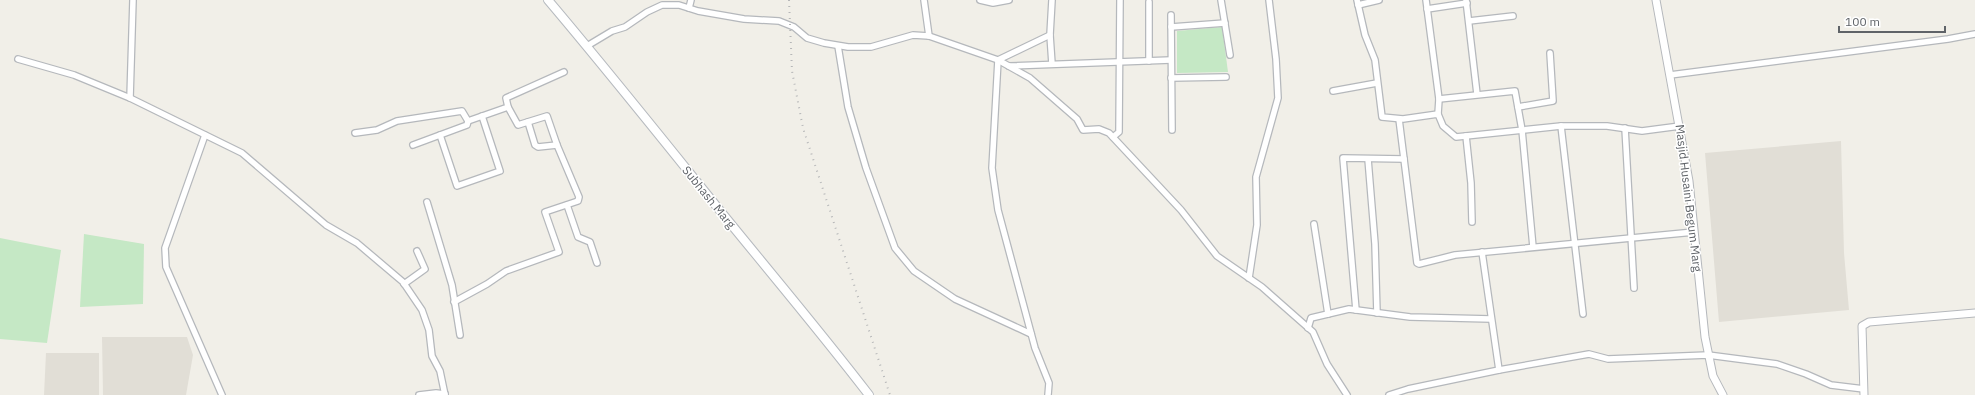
<svg xmlns="http://www.w3.org/2000/svg" width="1975" height="395" font-family="'IBM Plex Sans',sans-serif">
<style>
.education{fill:#e1ded6}
.green{fill:#c5e8c5}
.lines{fill:none;stroke-linecap:round;stroke-linejoin:round}
.minor-casing{stroke:#b5b8bc;stroke-width:8}
.tertiary-casing{stroke:#b5b8bc;stroke-width:9}
.secondary-casing{stroke:#b6babf;stroke-width:10}
.minor{stroke:#fff;stroke-width:5.5}
.tertiary{stroke:#fff;stroke-width:7}
.secondary{stroke:#fff;stroke-width:8}
.rail{stroke:#b6b7b8;stroke-width:2;stroke-dasharray:1 5;stroke-linecap:butt}
.labels{text-anchor:middle;dominant-baseline:central;stroke-width:3;stroke-linejoin:round;paint-order:stroke}
.street-label{font-size:12px;fill:#5f6368;stroke:#fff}
</style>
<rect width="100%" height="100%" fill="#f1efe8"/>
<!-- education -->
<g class="education">
<polygon points="1841,141 1844,253 1849,310 1719,322 1705,153"/>
<polygon points="102,337 187,337 193,355 186,395 103,395"/>
<polygon points="46,353 99,353 99,395 44,395"/>
</g>
<!-- green -->
<g class="green">
<polygon points="1222,27 1228,72 1177,73 1177,31"/>
<polygon points="84,234 144,244 143,304 80,307"/>
<polygon points="0,238 61,250 47,343 0,339"/>
</g>
<g class="lines">
<defs>
<g id="minor">
<polyline points="924,0 929,36"/>
<polyline points="980,0 993,3 1009,0"/>
<polyline points="1221,0 1230,55"/>
<polyline points="1357,0 1365,35 1375,60 1382,117 1403,119 1438,114 1443,126 1456,137 1561,126 1607,126 1642,131 1680,126"/>
<polyline points="1426,0 1439,99 1438,114"/>
<polyline points="1466,0 1477,94"/>
<polyline points="1149,2 1149,61"/>
<polyline points="1358,5 1379,0"/>
<polyline points="689,8 691,0"/>
<polyline points="1427,9 1467,3"/>
<polyline points="1171,15 1172,130"/>
<polyline points="1469,21 1513,16"/>
<polyline points="1171,27 1225,23"/>
<polyline points="1050,35 1052,64"/>
<polyline points="587,46 612,31 625,27 647,12 662,5 679,5 698,11 744,19 779,21 794,27 807,38 824,43 848,47 871,47 913,35 929,36 998,60 1030,78 1077,119 1083,130 1099,129 1109,133 1181,210 1217,256 1262,287 1313,332 1327,364 1347,395"/>
<polyline points="838,46 848,107 866,168 895,248 914,271 955,299 1031,334"/>
<polyline points="18,59 74,75 130,98 242,153 326,225 357,243 403,282 422,310 429,330 432,356 440,371 445,395"/>
<polyline points="998,60 992,168 998,210 1035,348 1049,383 1048,395"/>
<polyline points="998,60 1050,35 1052,0"/>
<polyline points="1009,66 1171,60"/>
<polyline points="1670,75 1948,39 1975,34"/>
<polyline points="1171,78 1226,77"/>
<polyline points="1333,91 1377,83"/>
<polyline points="130,98 133,0"/>
<polyline points="1439,99 1515,91 1522,130 1533,247"/>
<polyline points="1518,107 1553,101 1550,53"/>
<polyline points="1399,119 1417,263 1419,264 1455,255 1694,232"/>
<polyline points="528,122 535,145 538,147 557,145"/>
<polyline points="1561,126 1583,314"/>
<polyline points="1625,128 1634,288"/>
<polyline points="355,133 377,130 397,121 462,111 468,121 508,107 506,98 564,72"/>
<polyline points="205,135 165,248 166,267 222,395"/>
<polyline points="440,135 457,186 500,171 482,116"/>
<polyline points="1466,136 1471,183 1472,222"/>
<polyline points="1113,137 1119,132 1120,0"/>
<polyline points="413,145 467,125 468,121"/>
<polyline points="1368,159 1375,244 1377,313"/>
<polyline points="427,202 452,285 460,335"/>
<polyline points="567,205 578,237 590,242 597,263"/>
<polyline points="1314,224 1328,314"/>
<polyline points="1482,252 1499,370"/>
<polyline points="1249,278 1257,225 1256,177 1278,98 1276,59 1269,0"/>
<polyline points="404,284 425,269 417,251"/>
<polyline points="454,302 487,284 506,271 559,252 545,212 578,201 579,197 557,145 547,116 518,125 508,107"/>
<polyline points="1356,310 1343,158 1404,159"/>
<polyline points="1308,328 1311,318 1349,309 1410,317 1491,319"/>
<polyline points="419,395 436,393 445,394"/>
<polyline points="1389,395 1408,389 1499,370 1589,354 1608,359 1708,355 1777,364 1806,374 1831,385 1864,389"/>
</g>
<g id="tertiary">
<polyline points="1656,0 1689,181 1705,337 1713,376 1723,395"/>
<polyline points="1864,395 1862,326 1869,322 1975,313"/>
</g>
<path id="secondary" d="M548 0C609 72 667 145 726 218 774 277 823 335 869 395"/>
</defs>
<!-- minor casing -->
<use href="#minor" class="minor-casing"/>
<!-- tertiary casing -->
<use href="#tertiary" class="tertiary-casing"/>
<!-- secondary casing -->
<use href="#secondary" class="secondary-casing"/>
<!-- minor -->
<use href="#minor" class="minor"/>
<!-- tertiary -->
<use href="#tertiary" class="tertiary"/>
<!-- secondary -->
<use href="#secondary" class="secondary"/>
<!-- rail -->
<polyline class="rail" points="789,0 792,71 803,128 890,395"/>
</g>
<g class="labels">
<!-- street labels -->
<g class="street-label">
<text transform="translate(709 197) rotate(51)">Subhash Marg</text>
<text transform="translate(1689 198) rotate(83)">Masjid Husaini Begum Marg</text>
</g>
</g>
<!-- scale -->
<path d="M1839 26v6h106v-6" fill="none" stroke="#5f6368" stroke-width="2"/>
<text x="1845" y="26" font-size="12" fill="#5f6368" stroke="#ffffff" stroke-width="3" paint-order="stroke">100 m</text>
</svg>
